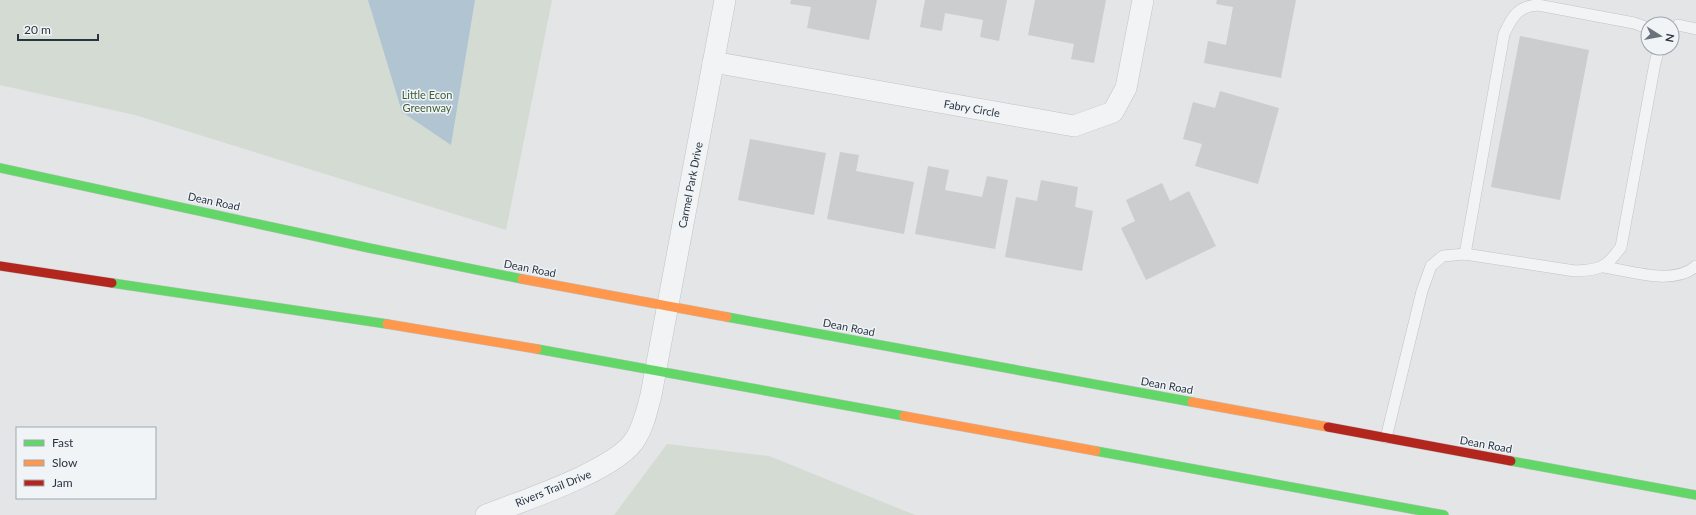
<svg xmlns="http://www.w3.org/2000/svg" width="1696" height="515" font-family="Lato,sans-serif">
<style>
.green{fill:#d4dbd3}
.water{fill:#b1c4d2}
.building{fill:#cbcdcf}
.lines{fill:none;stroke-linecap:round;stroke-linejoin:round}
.lane-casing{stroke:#c1c3c5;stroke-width:12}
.street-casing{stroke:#c1c3c5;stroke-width:22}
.fast-casing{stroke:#c1c3c5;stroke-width:10}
.slow-casing{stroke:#c1c3c5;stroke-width:10}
.jam-casing{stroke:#c1c3c5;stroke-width:10}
.lane{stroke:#f2f3f5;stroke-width:11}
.street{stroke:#f2f3f5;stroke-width:21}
.fast{stroke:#63d668;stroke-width:9}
.slow{stroke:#ff974d;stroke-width:9}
.jam{stroke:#b3261e;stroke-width:9}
.labels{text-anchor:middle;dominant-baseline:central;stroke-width:3;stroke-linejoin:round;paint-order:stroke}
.park-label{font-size:11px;fill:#415d37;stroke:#f0f4f7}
.street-label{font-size:11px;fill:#293441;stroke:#f0f4f7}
</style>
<rect width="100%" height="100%" fill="#e3e5e7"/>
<!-- green -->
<g class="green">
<polygon points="0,0 552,0 506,230 135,115 0,85"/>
<polygon points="667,444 769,456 915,515 614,515"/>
</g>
<!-- water -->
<polygon class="water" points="368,0 475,0 451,145 402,112"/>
<!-- building -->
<g class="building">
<polygon points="791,0 877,0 869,40 807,28 811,7 790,4"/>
<polygon points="925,0 1007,0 999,41 980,37 983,20 945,13 942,31 920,27"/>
<polygon points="1035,0 1106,0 1094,63 1071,59 1074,44 1028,35"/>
<polygon points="1217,0 1296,0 1281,78 1204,63 1208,41 1226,45 1233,7 1216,4"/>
<polygon points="1520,36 1589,50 1560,200 1491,187"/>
<polygon points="1220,91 1279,108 1258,184 1195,166 1202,144 1183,139 1193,102 1215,108"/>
<polygon points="750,139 826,153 814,215 738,200"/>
<polygon points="840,152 859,155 856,171 914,182 904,234 827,219"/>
<polygon points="928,166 949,170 945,190 982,197 987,176 1008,180 995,249 915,234"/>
<polygon points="1041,180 1078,187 1075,207 1093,211 1082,271 1005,257 1016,197 1037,201"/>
<polygon points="1162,183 1170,201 1189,191 1216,246 1146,280 1121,228 1135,221 1126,200"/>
</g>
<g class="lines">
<defs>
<g id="lane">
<polyline points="1672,29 1678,25 1696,29"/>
<path d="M1465 254 1504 34C1512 17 1518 6 1538 5L1634 23 1648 28"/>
<path d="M1604 267C1631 271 1674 286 1696 266"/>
<path d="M1386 438 1422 291 1431 266 1443 256 1465 254 1575 271C1600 270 1606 268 1621 247L1655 63 1659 48"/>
</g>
<g id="street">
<polyline points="713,62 1074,126 1113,112 1126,88 1143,0"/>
<path d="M486 515C522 501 618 470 636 438 644 425 647 410 651 395L725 0"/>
</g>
<g id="fast">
<polyline points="0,168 369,248 522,279"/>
<polyline points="112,283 387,324"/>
<polyline points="727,317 1192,402"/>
<polyline points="537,349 904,416"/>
<polyline points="1096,451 1444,515"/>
<polyline points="1511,461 1696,495"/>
</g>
<g id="slow">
<polyline points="522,279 727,317"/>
<polyline points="387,324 537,349"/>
<polyline points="1192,402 1328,427"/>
<polyline points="904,416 1096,451"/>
</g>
<g id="jam">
<polyline points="0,266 112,283"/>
<polyline points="1328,427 1511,461"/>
</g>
</defs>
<!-- lane casing -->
<use href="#lane" class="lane-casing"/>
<!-- street casing -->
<use href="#street" class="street-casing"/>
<!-- fast casing -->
<use href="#fast" class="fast-casing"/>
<!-- slow casing -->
<use href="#slow" class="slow-casing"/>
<!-- jam casing -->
<use href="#jam" class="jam-casing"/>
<!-- lane -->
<use href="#lane" class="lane"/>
<!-- street -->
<use href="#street" class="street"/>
<!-- fast -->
<use href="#fast" class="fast"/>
<!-- slow -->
<use href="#slow" class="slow"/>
<!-- jam -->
<use href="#jam" class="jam"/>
</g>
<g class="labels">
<!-- park labels -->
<g class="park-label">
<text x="427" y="94">Little Econ<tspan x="427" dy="13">Greenway</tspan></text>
</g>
<!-- street labels -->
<g class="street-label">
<text transform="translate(972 108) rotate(10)">Fabry Circle</text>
<text transform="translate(690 185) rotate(-79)">Carmel Park Drive</text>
<text transform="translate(214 201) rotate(12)">Dean Road</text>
<text transform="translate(530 268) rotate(11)">Dean Road</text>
<text transform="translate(849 327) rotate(11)">Dean Road</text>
<text transform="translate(1167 385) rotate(10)">Dean Road</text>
<text transform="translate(1486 444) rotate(10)">Dean Road</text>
<text transform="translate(553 488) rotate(-22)">Rivers Trail Drive</text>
</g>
</g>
<!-- legend -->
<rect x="16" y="427" width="140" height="72" fill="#f0f4f7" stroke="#a0a7ae"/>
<rect x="24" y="440" width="20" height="6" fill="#63d668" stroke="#a0a7ae"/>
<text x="52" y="447" font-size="12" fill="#293441">Fast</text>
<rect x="24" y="460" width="20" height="6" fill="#ff974d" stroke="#a0a7ae"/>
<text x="52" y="467" font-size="12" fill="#293441">Slow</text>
<rect x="24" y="480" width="20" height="6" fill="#b3261e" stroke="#a0a7ae"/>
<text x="52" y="487" font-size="12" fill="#293441">Jam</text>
<!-- north arrow -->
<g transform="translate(1660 36) rotate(101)"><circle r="19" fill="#f0f4f7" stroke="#a0a7ae"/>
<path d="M0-3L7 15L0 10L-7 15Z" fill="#6a727b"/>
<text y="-6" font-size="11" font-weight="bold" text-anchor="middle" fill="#293441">N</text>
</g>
<!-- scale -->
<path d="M18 34v6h80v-6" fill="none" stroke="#293441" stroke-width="2"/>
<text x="24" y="34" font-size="12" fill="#293441" stroke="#f0f4f7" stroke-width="3" paint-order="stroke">20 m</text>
</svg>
